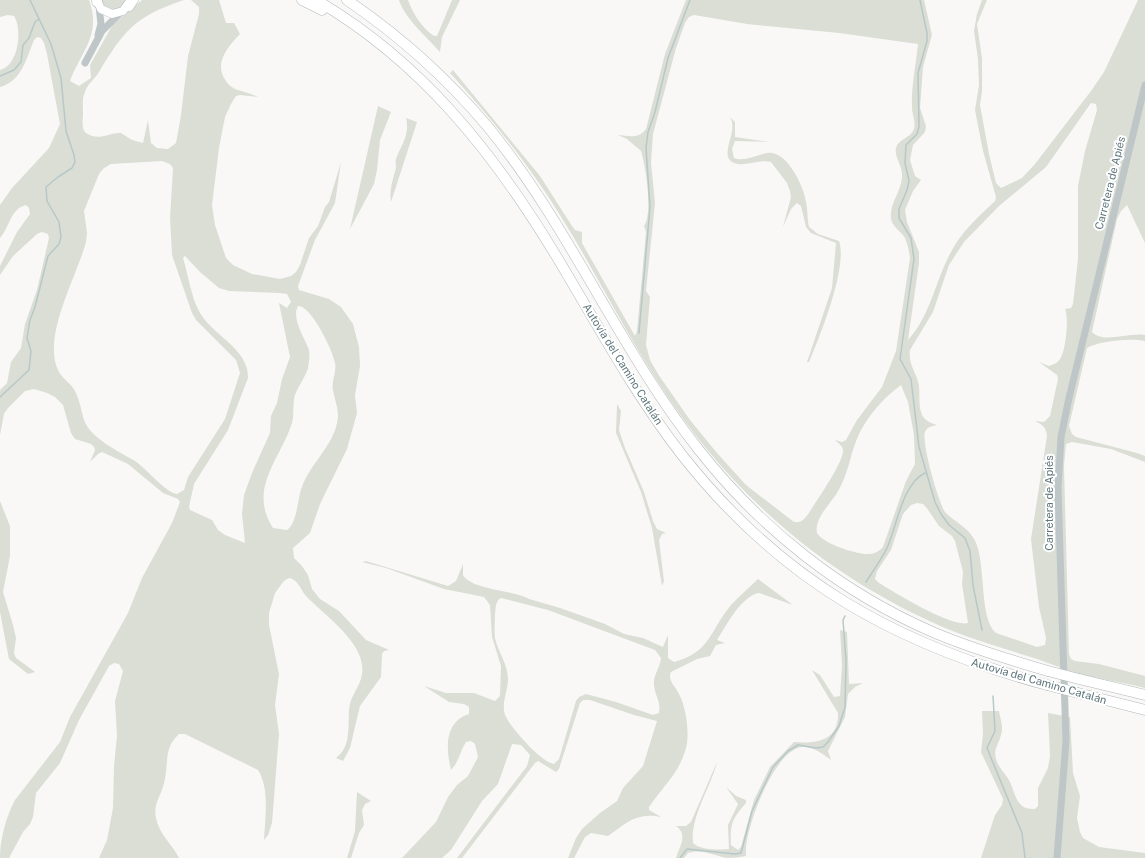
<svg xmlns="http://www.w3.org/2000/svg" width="1145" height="858" font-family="'Public Sans',sans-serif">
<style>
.green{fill:#daded5;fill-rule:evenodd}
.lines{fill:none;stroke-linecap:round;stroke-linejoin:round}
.stream{stroke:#b7c8c9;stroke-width:1.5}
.major-casing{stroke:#b2babc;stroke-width:9}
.highway-casing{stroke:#b2b9bb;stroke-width:11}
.minor{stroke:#bfc6c8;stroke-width:7}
.major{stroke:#fff;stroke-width:8}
.highway{stroke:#fff;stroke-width:10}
.highway-bridge-casing{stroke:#b2b9bb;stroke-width:11;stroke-linecap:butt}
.highway-bridge{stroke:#fff;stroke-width:10}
.labels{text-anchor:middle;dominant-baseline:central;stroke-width:4;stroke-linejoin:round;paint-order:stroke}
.street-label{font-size:11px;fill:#5e767c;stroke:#fff}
</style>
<rect width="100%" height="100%" fill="#f9f8f6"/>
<!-- green -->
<g class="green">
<path d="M0 0H89C102 35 81 51 70 81L79 86 91 78 90 65 113 24 142 0H184C136 16 124 30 99 72 95 79 87 84 85 92 82 98 83 106 83 113 83 119 81 129 86 133 99 142 109 132 121 133L132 140 143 143 148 120 151 143 157 148 168 149 176 143 181 115 188 56 199 14V7L191 0H219L226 23H234L240 34C228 47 213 63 226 81 228 84 231 87 235 89 243 92 250 93 258 97L240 95 236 96 231 104 225 117 219 148 212 205 215 225 226 258 233 265 252 274 280 279 291 276 296 272 300 265 309 238 318 226 325 207 329 202 341 162 335 203 315 240 298 286 299 290 329 299 341 307 353 324 359 347 360 366 355 395 357 413 347 449 320 504 310 533 293 548 294 558 302 566 308 575 312 589 320 599 339 611 366 640 389 650 384 651 382 654 381 677 360 706 350 748 343 761 336 758C351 747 348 727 349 710 350 695 360 688 362 674 367 644 324 615 307 597 301 591 298 579 289 578L284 581 275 593 269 613V625L279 674 275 705 279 734 272 823 268 835 264 840C265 818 270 789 258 770L185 734H179C163 748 169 765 164 783 161 796 153 804 156 818 159 834 172 844 179 858H99L107 840 113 808 114 766 117 736 115 701 123 671 119 664 114 663 109 666 79 720 60 763 36 793 33 817 30 824 23 832 9 858H0C0 839 6 817 15 800L60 742 70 717 128 613 142 578 172 523 180 502 178 499 163 493 128 464 102 452 98 454 90 462 95 450 94 447 91 444 75 439 71 433 63 405 55 397 47 393 34 389 25 391 8 408 4 414 0 435V390L7 383 11 362 21 348 25 324 37 290 49 238 48 234 42 232 37 234 13 256 0 275V266L17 232 30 214 29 208 26 205C10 209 10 227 0 238V205L12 188 49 148 60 124 47 54 44 43 41 38 37 37 34 40C26 59 22 81 0 87V70C18 66 23 30 14 16L8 15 0 17ZM162 161 170 164 173 168 170 218 172 255 192 313 196 320 236 360 240 373 225 419 188 477 184 490 177 494C166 493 147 469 135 461 120 452 90 438 84 420 81 410 80 401 75 391 71 383 62 379 58 370 42 336 77 276 86 242L87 233 84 211 99 174 104 168 111 164ZM185 256 200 272 219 288 229 291 280 293 287 294 291 302 287 308 279 303 290 357 282 379 277 403 271 416 270 433 252 473 244 495 242 514 245 543 225 535 218 530 212 520 190 510 189 507 194 484 228 430 248 378C249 348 211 335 199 311 191 297 188 273 183 258ZM298 306C311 305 333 351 335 363 337 372 331 381 333 390 335 402 340 411 337 423 332 447 310 464 302 487 297 499 298 522 287 530L273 528C248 490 279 460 291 426 295 416 292 405 295 395 298 386 305 378 308 368 309 362 310 356 309 350 305 338 291 319 298 306Z"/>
<polygon points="100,0 126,0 123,6 115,11 103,7"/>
<path d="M399 0H408C413 14 422 28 434 36H437L452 0H460L442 37 440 52C427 37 405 19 399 0Z"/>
<path d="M686 0H924L932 35 923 67 920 108 926 126 925 132 913 145 910 160 915 176 921 180 913 191 905 210 907 222 919 252V263L908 340C931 315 935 281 951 252 961 232 979 216 995 201L996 197 983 151 975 110 979 85 978 59 974 31 977 14 982 0H987L977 24 982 58V91L980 105 989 154 996 183 1001 188 1022 178 1035 164 1091 91 1104 72 1138 0H1145V243L1127 205 1121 211 1117 219 1092 332C1103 344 1129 332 1145 335V341C1132 338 1099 341 1087 348L1069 426 1072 434 1076 437 1137 453 1145 456V462L1111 449 1072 442 1066 444 1064 466 1069 654 1071 659 1075 661 1099 664 1145 676V688C1120 682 1094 678 1069 671 1059 667 1048 663 1037 659 1003 648 969 639 936 624 818 571 725 488 656 379 615 315 582 245 539 183 512 144 482 108 450 73L453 70 540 176 572 226 575 230 582 232V243L635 336 637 331 646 232 644 226C653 213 646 167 641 151L627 139 618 135C629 136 639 139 646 129L665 54ZM694 15 747 24 839 33 918 44C916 65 911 87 912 108 912 114 916 122 914 129 911 138 898 139 896 148 894 157 902 165 902 174 903 190 889 203 891 218 892 227 901 231 905 238 908 245 909 251 910 258L896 351 882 387 857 420 846 440 842 442 835 440C838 443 842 445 843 450 844 462 816 501 809 513 804 519 802 523 794 522L746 485 717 453 690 420 658 374 650 360 646 345 650 297 646 291 655 203 651 163 653 134 676 48 685 23 689 17ZM1091 103 1096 104 1097 110 1085 151 1078 186V259L1073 304 1071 308 1065 309C1069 317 1066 351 1060 359 1058 363 1054 364 1049 366L1039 362 1057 375 1058 379 1050 416 1044 422 1035 421C1043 425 1046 427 1047 436L1031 539 1039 607 1046 638 1045 645 1037 647 996 633C978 618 987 560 974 539 967 526 954 522 945 512 939 504 921 442 925 432 927 427 932 426 937 425 931 423 925 421 922 415 918 406 920 395 919 386 917 372 908 366 910 350L933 312 949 265 964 242 999 206 1046 167ZM901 385 908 402 914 435 915 464 906 481 883 547C879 551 875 554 869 554 857 555 822 543 817 533 814 519 830 504 837 493 851 470 850 447 864 425 874 409 886 396 901 385ZM917 503 923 504 926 507 939 526 952 536 955 541 963 572 962 584 968 623C952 628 894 592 879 583L875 579 877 571 891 550 903 514 911 505Z"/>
<polygon points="378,106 391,112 380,140 377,170 374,184 350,229"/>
<path d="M730 117 735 122V137L769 142 735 141 732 149 734 158C743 162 757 155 767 153 786 149 804 186 806 202 808 211 807 218 809 227L818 234 839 241C848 267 820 336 809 362H807L832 288 836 243 811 233 806 227 801 206 797 203 791 209 783 227 791 197 790 191 787 183 771 162C759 158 738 171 729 159 723 149 738 130 730 117Z"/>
<path d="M406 118 417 122 391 202C389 190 393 179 396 168 396 165 395 162 396 159 402 144 410 134 406 118Z"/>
<polygon points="617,404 621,411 619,430 625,448 644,492 653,521 657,529 666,533 662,534 659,540 664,581 662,586 652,528 641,492 616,433"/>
<polygon points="0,501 10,526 10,556 3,592 13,625 16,638 14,653 16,658 35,672 28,674 9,659 0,612"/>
<path d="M366 561 448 586 456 581 463 564V575C471 590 515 590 529 599L560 608 605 624 624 634 643 638 663 647 668 635V658L674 662C711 652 710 630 731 605 739 596 749 588 758 579L793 605 759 593C741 596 726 626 717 640L725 643 716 645 710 656 697 659 671 672C667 680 676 687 679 694 686 707 690 733 686 748 679 774 663 786 649 807V810L661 817C636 812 627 823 608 836L591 833 585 837 574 858H568L576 838 582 829 600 813 617 801 623 788 643 766 657 721 634 715 590 700H583L580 703 559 769 556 772 538 761 535 763 462 858H457L527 766 530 755 521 745 512 744 498 784 482 801 451 850 442 858H402L436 822 448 797 457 785 468 776 478 757 475 744 471 741 466 742C460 751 459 762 451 770 446 749 444 722 469 714V707L464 704 449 702 424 686 446 693H474L495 701 500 696 501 666 492 637 490 605 484 597 444 589 386 568 362 562ZM501 598 548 610 655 650 661 658C660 668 653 675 654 685 655 696 661 701 659 713L653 715 616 702 586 694 579 697 576 701 559 759 554 764C541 762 510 727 505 715 501 703 508 691 508 679 508 664 498 652 495 638 494 630 495 622 495 614 496 608 495 601 501 598Z"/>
<path d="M840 630 847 632 849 684 863 683 855 687 848 694 845 717 828 751 831 760C823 754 814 747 803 747 775 747 743 832 746 856 740 857 734 858 728 858 715 856 701 848 688 853L684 858H676C680 846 688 834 676 826H686L691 822 717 762C711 787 690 817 693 843 700 850 719 850 729 849L728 825 738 804 726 787 736 796 746 800V803C732 819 730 824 731 845L738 850 741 847 754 800 770 767 794 742C816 744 839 741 838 713L812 670 820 675 834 697 840 696 842 665Z"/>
<path d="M982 711H999C1000 718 1004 727 1001 735 999 744 993 749 996 759 998 767 1005 773 1009 780 1016 793 1015 810 1035 809L1038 806V788L1048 768 1050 756 1048 713 1070 717 1073 773 1080 796 1077 818 1080 832 1083 838 1099 847 1145 853V858H981L995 815 1002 805 1003 799 981 752 983 734Z"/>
<polygon points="357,792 371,801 365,804 362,810 364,825 359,833 351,858 347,858 355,831"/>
</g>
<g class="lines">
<!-- stream -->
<g class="stream">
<polyline points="920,0 927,33 927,41 918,73 919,127 917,134 906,145 905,163 909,181 907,190 899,209 899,218 911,238 914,259 900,359 911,379 919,447 935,502 941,514 949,525 965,538 970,551 973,585 982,630"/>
<polyline points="0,76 14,70 21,62 23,45 29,38 35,22 39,19"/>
<polyline points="639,333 650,207 646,148 648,132 655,112 668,58 690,0"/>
<polyline points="0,397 29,370 31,351 27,338 30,320 35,307 48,256 59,244 61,237 59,222 47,201 46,187 58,177 72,168 75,162 74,155 66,131 61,78 51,44 30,0"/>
<path d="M866 582C873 571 881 560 887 548 897 526 902 484 925 473"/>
<polyline points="993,696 995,731 987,748 1022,833 1025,858"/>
<polyline points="680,858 687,849 735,854 741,853 752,811 773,767 788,751 798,745 816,748 823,747 828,742 839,726 845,707 846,661 843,620 845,616"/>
</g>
<defs>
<polyline id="major" points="97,0 101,9 112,14 123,11 130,1"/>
<g id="highway">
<polyline points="97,0 97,2"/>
<polyline points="302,0 322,10"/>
<path d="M316 0C421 61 493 152 555 254 596 322 633 392 682 455 781 581 895 644 1047 685"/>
<path d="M347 0C400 36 447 78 488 127 570 227 619 349 699 450 761 529 842 593 935 633 971 648 1010 660 1048 671"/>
<polyline points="129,6 133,0"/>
<polyline points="1079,679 1145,695"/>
<polyline points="1078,693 1145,710"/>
</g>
</defs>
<!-- major casing -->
<use href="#major" class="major-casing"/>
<!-- highway casing -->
<use href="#highway" class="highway-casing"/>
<!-- minor -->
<g class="minor">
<polyline points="98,35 101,24 99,6"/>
<polyline points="85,63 102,31 120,13"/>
<polyline points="1057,858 1066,741 1058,488 1061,437 1069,398 1145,85"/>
</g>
<!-- major -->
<use href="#major" class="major"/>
<!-- highway -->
<use href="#highway" class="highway"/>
<defs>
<g id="highway-bridge">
<polyline points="1048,671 1079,679"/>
<polyline points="1047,685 1078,693"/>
</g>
</defs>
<!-- highway-bridge casing -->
<use href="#highway-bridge" class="highway-bridge-casing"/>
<!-- highway-bridge -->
<use href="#highway-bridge" class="highway-bridge"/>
</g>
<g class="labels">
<!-- street labels -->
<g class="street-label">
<text transform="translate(1110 183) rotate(-76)">Carretera de Apiés</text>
<text transform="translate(623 364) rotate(58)">Autovía del Camino Catalán</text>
<text transform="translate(1049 503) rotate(-90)">Carretera de Apiés</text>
<text transform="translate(1039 681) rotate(16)">Autovía del Camino Catalán</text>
</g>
</g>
</svg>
